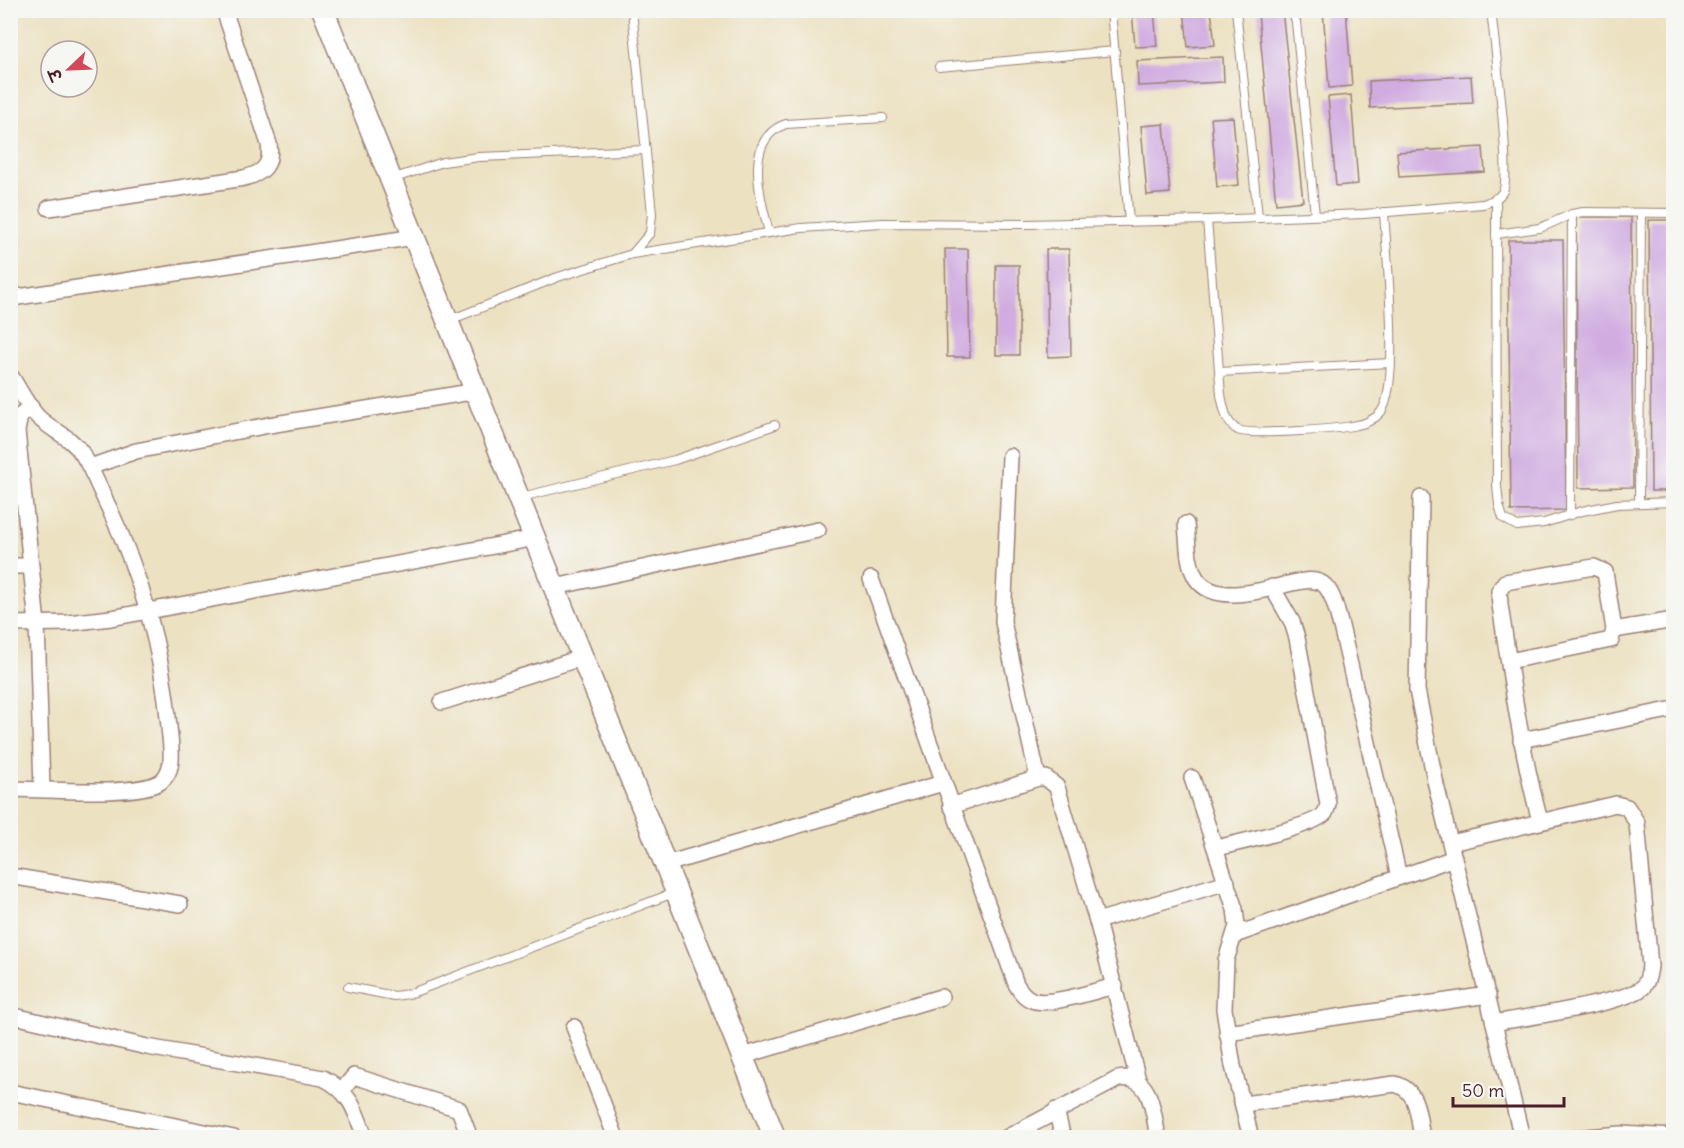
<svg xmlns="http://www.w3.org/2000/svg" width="1684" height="1148" font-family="Delius,'Playpen Sans Deva',sans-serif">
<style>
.building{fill:#d0ace1}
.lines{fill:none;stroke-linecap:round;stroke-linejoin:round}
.service-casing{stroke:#9b8076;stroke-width:10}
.minor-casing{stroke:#9b8076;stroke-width:18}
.secondary-casing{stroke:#9b8076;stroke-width:24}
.service{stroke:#fff;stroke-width:8}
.minor{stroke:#fff;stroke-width:15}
.secondary{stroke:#fff;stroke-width:21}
</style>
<rect width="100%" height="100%" fill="#f6f6f2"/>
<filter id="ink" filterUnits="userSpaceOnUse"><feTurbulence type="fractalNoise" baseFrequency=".0167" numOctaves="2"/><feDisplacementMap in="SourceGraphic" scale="12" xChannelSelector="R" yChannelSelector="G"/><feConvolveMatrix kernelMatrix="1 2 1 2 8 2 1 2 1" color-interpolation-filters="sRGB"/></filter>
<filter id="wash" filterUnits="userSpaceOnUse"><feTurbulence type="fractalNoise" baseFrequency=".008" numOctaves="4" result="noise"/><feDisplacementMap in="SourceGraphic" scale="24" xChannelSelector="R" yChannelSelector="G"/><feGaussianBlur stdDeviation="1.35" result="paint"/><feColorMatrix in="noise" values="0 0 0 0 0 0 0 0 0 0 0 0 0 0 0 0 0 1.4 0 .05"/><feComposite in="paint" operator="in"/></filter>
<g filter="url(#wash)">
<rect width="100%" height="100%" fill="#ece1c1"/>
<g id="blocks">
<!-- building -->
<g class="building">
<polygon points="1132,10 1154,10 1157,46 1135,47"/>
<polygon points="1184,10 1211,10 1215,45 1188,47"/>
<polygon points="1282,10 1303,201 1276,204 1258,13"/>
<polygon points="1323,10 1346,10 1352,86 1329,88"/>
<polygon points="1223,57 1224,82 1138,86 1137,61"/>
<polygon points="1471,76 1473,103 1370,108 1369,81"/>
<polygon points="1351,95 1358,184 1336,186 1328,97"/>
<polygon points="1233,117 1239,185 1217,187 1211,118"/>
<polygon points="1164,124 1170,193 1147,195 1141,126"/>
<polygon points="1483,147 1485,172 1399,177 1397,152"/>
<polygon points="1576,217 1631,217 1633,487 1578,488"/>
<polygon points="1649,220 1674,220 1674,491 1651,491"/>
<polygon points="1508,240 1563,240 1566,510 1511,511"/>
<polygon points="945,249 968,249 970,357 947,357"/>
<polygon points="1046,249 1069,249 1071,356 1048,357"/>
<rect x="996" y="265" width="23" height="90"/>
</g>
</g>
</g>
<g filter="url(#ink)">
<use href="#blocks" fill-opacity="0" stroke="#9b8076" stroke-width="1.5"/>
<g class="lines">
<defs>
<g id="service">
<polyline points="632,10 652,214 650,233 633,253"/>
<polyline points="1111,10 1129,222"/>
<polyline points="1236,10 1258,216"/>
<polyline points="1292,10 1296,22 1315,215"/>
<polyline points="939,67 1115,51"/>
<polyline points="392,179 443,162 479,157 646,150"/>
<polyline points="1496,198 1497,486 1499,505 1503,518 1517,526 1544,523 1582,511 1617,504 1674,502"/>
<path d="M1207 220 1221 395C1224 408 1225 423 1238 430 1251 436 1340 429 1357 425 1365 424 1375 419 1381 412 1401 385 1386 251 1384 212"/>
<path d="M769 233C761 199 742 139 786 124L883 118"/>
<polyline points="1496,234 1540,228 1572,214 1583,212 1674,213"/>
<path d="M450 320 558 277 632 254 801 228 882 223 1027 224 1207 220 1364 214 1483 204C1491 201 1499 199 1503 191 1512 174 1494 39 1491 10"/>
<polyline points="1219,372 1391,363"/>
<polyline points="521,497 675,460 775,425"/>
<polyline points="1639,503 1641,213"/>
<polyline points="1570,515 1572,214"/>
<polyline points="348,987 394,996 409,994 676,892"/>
</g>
<g id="minor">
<path d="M49 208 244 178C264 173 272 165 269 144L224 10"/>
<polyline points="18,297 415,237"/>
<path d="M10 375C19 388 27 406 38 417 52 431 71 436 83 455 93 471 100 490 109 508 142 578 162 649 169 726 170 744 177 770 160 782 136 797 42 789 10 789"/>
<polyline points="31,407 20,416 17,431 37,624 42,789"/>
<polyline points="1010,456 1003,622 1038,778"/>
<polyline points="90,467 136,451 269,425 477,391"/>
<polyline points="1421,498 1417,690 1436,785 1522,1138"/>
<path d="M1186 524C1188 542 1187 563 1196 578 1215 607 1266 589 1292 583 1302 581 1314 578 1323 584 1334 592 1337 614 1341 626L1399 877"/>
<polyline points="10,566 29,566"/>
<path d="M871 579 1016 984C1020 991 1024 997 1032 1000 1050 1007 1096 990 1115 986"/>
<polyline points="555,587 818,530"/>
<polyline points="10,624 68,623 111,618 536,538"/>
<polyline points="1614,630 1674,620"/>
<path d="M1509 661 1611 640 1614 630 1605 572 1594 567 1505 582 1499 591 1500 605C1511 677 1521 750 1540 821"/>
<polyline points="442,702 584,657"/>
<polyline points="1521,740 1669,710"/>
<polyline points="1192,778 1235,909 1237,926 1226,960 1224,1009 1233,1066 1251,1138"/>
<polyline points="951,806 1038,778 1046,778 1057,787 1097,921 1138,1080"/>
<path d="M1451 843 1616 804 1627 807 1637 823 1650 966C1649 974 1648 981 1643 987 1628 1003 1521 1018 1494 1023"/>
<path d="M1217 848C1236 843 1316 826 1325 813 1326 812 1328 804 1328 804L1297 638 1292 622 1272 587"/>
<polyline points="666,864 943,783"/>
<polyline points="10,876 180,904"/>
<polyline points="1097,921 1227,882"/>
<polyline points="1235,935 1454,858"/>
<path d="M10 1015 147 1047 323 1078C350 1091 356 1111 365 1138"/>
<polyline points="574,1027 616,1138"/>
<polyline points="1227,1033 1488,995"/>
<polyline points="743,1056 941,997"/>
<polyline points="343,1089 354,1076 459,1109 470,1138"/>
<polyline points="10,1092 234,1138"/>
<path d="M1243 1104 1395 1084C1419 1090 1418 1117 1422 1138"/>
<polyline points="1056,1110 1063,1138"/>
<path d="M1006 1138 1118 1079C1152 1073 1153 1112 1158 1138"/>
<polyline points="1576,1138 1621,1134 1674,1137"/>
</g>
<polyline id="secondary" points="323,10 775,1138"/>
</defs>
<!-- service casing -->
<use href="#service" class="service-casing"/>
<!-- minor casing -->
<use href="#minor" class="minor-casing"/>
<!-- secondary casing -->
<use href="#secondary" class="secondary-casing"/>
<!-- service -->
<use href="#service" class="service"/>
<!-- minor -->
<use href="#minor" class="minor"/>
<!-- secondary -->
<use href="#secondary" class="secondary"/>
</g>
</g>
<!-- margin -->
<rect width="1684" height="1148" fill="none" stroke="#f6f6f2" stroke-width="36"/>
<!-- north arrow -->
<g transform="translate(69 69) rotate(247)"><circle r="28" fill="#f6f6f2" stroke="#b1a0a2" stroke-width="1.5"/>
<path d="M0-4.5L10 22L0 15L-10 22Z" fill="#d1495b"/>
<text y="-9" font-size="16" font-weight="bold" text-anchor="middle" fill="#4a1f2b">उ</text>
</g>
<!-- scale -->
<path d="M1453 1097v9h111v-9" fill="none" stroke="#4a1f2b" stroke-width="3"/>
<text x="1462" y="1097" font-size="18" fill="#4a1f2b" stroke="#f6f6f2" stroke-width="4.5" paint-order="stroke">50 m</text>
</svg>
